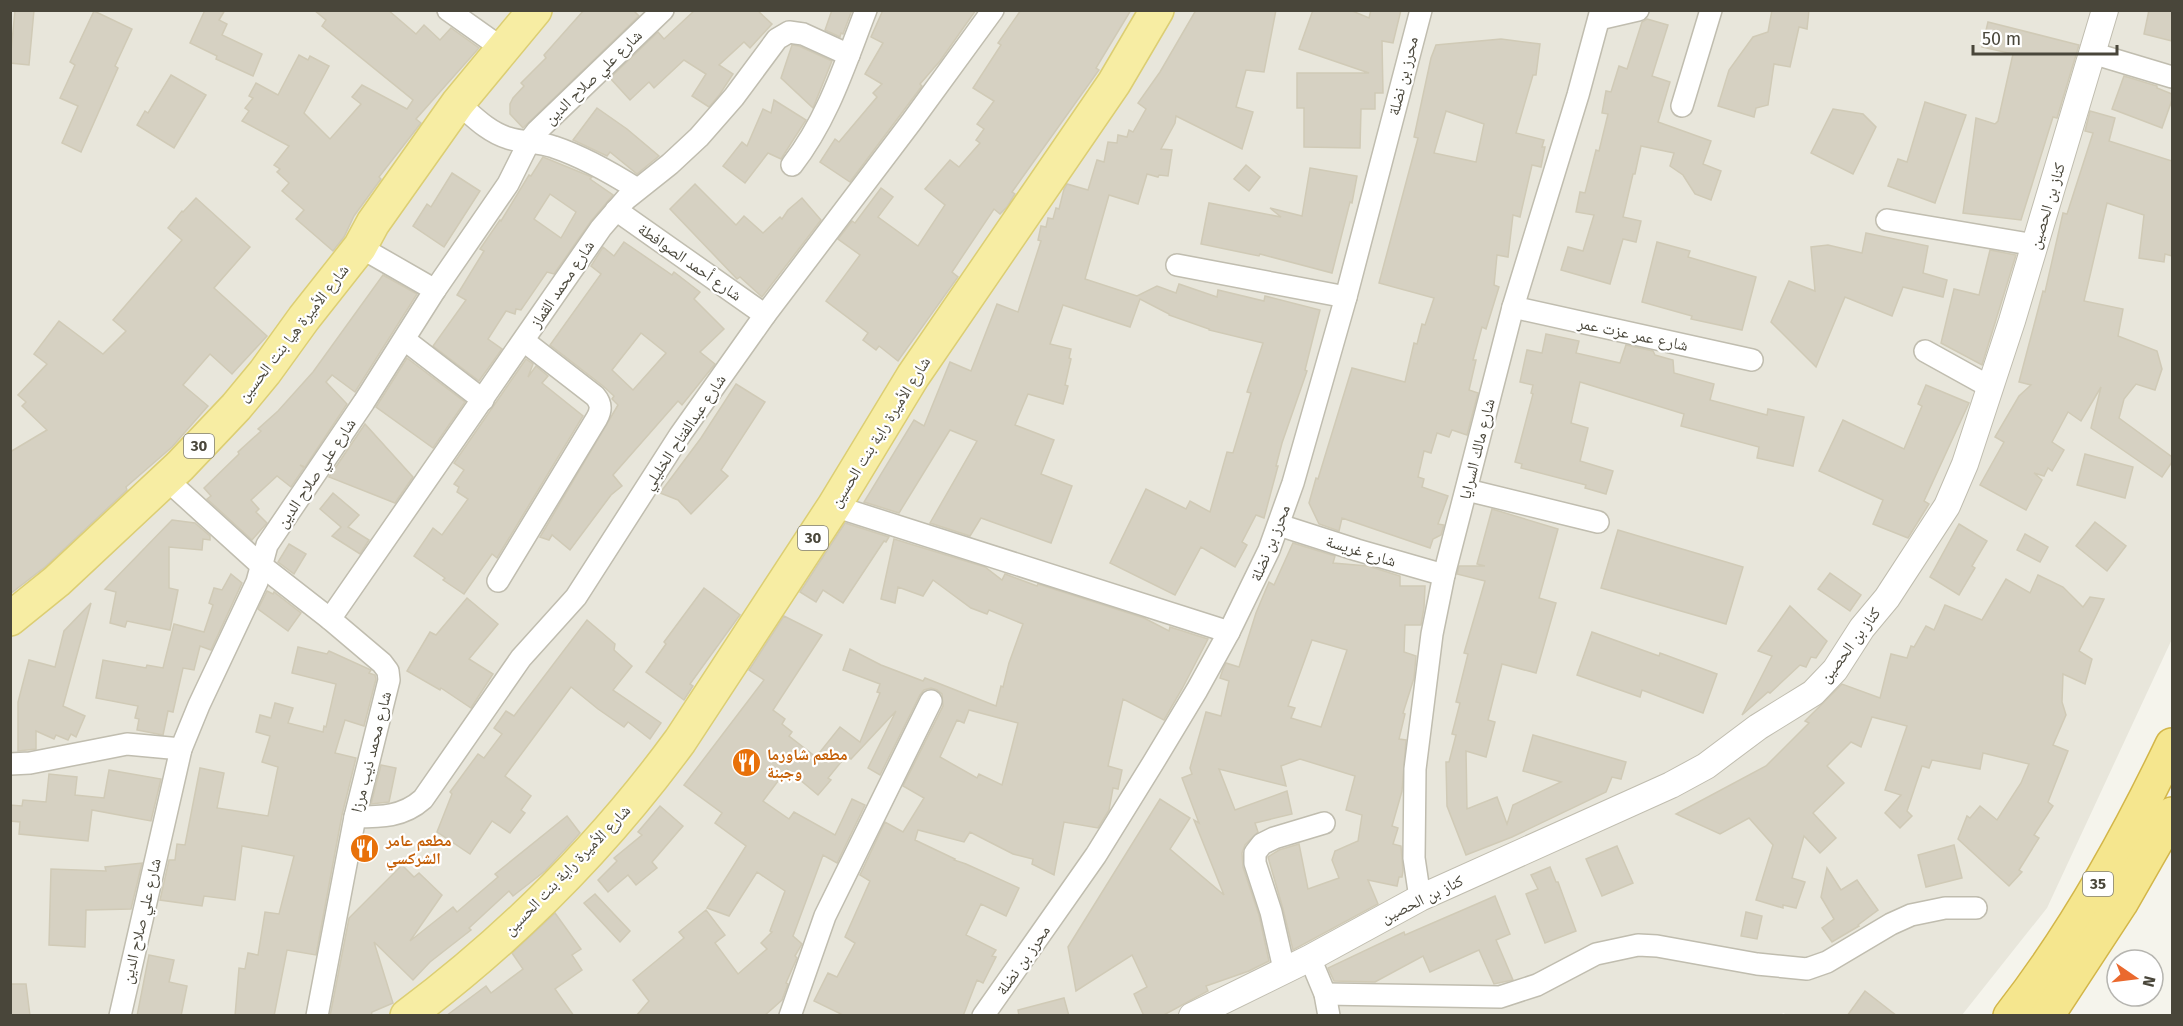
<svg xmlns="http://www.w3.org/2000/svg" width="2183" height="1026" font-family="'Fira Sans','Noto Naskh Arabic',sans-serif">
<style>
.residential{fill:#e8e6db}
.building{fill:#d6d1c2;stroke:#d0cab6;stroke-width:1.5;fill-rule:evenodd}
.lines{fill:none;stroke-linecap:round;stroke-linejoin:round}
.minor-casing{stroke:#c0bdaf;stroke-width:24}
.tertiary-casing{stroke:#c0bdaf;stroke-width:28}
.primary-casing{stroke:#dcce73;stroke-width:36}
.trunk-casing{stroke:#d3b649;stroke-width:36}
.minor{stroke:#fff;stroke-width:21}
.tertiary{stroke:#fff;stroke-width:26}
.primary{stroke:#f7eda3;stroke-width:33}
.trunk{stroke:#f5e68e;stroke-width:33}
.labels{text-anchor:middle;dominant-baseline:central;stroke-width:4.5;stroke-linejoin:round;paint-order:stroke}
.shield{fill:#fff;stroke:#807e75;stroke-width:1.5}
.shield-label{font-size:15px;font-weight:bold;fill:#49463a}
.street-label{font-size:16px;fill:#49463a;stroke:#fff}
.food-label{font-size:16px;font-weight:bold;fill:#c56008;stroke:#fff;text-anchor:start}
</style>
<rect width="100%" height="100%" fill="#f5f4ec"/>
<!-- residential -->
<polygon class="residential" points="10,11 2172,11 2172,639 2047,908 1962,1015 1786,1016 1784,1013 1777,1016 11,1015"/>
<!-- building -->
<g class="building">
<polygon points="15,10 34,10 29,65 10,63"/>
<polygon points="205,10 225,10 219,20 227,24 222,35 262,54 253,76 216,59 217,56 190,43"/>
<polygon points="314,10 388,10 416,34 424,25 440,40 451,28 479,48 416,119 421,123 379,177 381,179 354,216 344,237 333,251 296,219 304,210 282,191 289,183 277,172 280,169 274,165 289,146 242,121 249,111 245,108 253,98 249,96 256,83 278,95 299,55 308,60 310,56 329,66 304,113 330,139 361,104 352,97 362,85 407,109 413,100 322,26 326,20"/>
<polygon points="584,10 633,10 639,16 523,128 510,114 510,104 513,98 524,86 521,83 546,58 544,55"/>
<polygon points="695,10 757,10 772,24 750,48 744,42 719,65 733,74 720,94 709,107 692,96 706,74 684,60 654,88 649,82 630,100 610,78 658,32 664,39"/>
<polygon points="832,10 852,10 843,34 841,33 840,37 825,30"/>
<polygon points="883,10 976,10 940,61 920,84 922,86 850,182 820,162 835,139 839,142 877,97 873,93 882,84 865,74 883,43 871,37"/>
<polygon points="1021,10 1131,10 1096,68 1099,70 1012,192 1015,194 1007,207 1000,214 994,209 952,272 958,277 898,361 879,346 876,350 863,340 868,333 826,301 860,255 838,239 852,221 855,223 881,188 893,197 878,217 918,246 945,205 925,189 950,160 959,167 980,143 976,140 984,129 977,124 994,101 973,88 1001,45 998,43"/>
<polygon points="1196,10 1276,10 1264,72 1246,70 1236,107 1253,112 1242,149 1176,116 1175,123 1161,149 1172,150 1168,176 1159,175 1158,177 1147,174 1138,204 1109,195 1085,279 1137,296 1157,286 1176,293 1179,284 1217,297 1218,290 1264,301 1265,296 1320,310 1305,370 1307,371 1282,443 1276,466 1278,466 1264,518 1256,515 1242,542 1247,545 1235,567 1201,547 1175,595 1110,563 1146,489 1186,509 1190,501 1210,512 1227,452 1233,453 1251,393 1247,392 1263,343 1209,330 1209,329 1169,315 1169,314 1140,299 1130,327 1063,305 1050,344 1071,349 1069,358 1071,359 1065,385 1068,386 1063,404 1028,394 1015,425 1054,440 1041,474 1072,486 1051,543 981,518 970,536 930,523 977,441 950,430 899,513 864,502 914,420 924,426 950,362 971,371 997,304 1018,312 1041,241 1038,240 1041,226 1046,227 1048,218 1053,219 1056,208 1059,209 1064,189 1067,184 1088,190 1097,160 1104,162 1108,142 1117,143 1118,135 1127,137 1129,130 1133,132 1146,109 1138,103 1160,72"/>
<polygon points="1313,10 1350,10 1369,18 1371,10 1401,10 1393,43 1382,41 1383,93 1375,93 1375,109 1361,109 1360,148 1304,147 1304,108 1297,108 1297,73 1369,73 1299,49"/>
<polygon points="1772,10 1809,10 1807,29 1799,27 1790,67 1774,64 1768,105 1756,108 1754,117 1718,106 1729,70 1753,37 1768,32"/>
<polygon points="2149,10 2172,10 2172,41 2144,34"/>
<polygon points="94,11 132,29 115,66 118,68 81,152 62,143 78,106 60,98 75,65 70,62"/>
<polygon points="1647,19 1668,25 1652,76 1670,82 1658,122 1711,141 1703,164 1721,171 1711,200 1695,194 1683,175 1670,166 1674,153 1641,146 1635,174 1633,174 1623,217 1641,221 1636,242 1623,239 1610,284 1561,270 1568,247 1583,251 1594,215 1576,212 1580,192 1585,193 1596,150 1599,151 1608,114 1602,113 1606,91 1611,92 1619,66 1627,69 1642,22"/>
<polygon points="1988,22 2079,45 2057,118 2053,117 2021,220 1963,213 1976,118 1995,124 1998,121 2013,54 1982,47"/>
<path d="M1501 39 1540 44 1536 75H1533L1516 133 1544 140 1542 147H1545L1541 167 1532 165 1520 217 1513 215 1508 257 1497 255 1494 285 1499 287 1486 329 1482 327 1473 360H1476L1469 390 1478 393 1467 435 1452 430 1449 437 1437 433 1431 453 1424 451 1418 477 1424 479 1422 487 1448 496 1438 524 1444 525 1441 535 1433 539 1430 548 1342 518 1339 531 1319 524 1309 503 1316 478 1318 479 1352 368 1405 382 1414 343 1417 344 1422 324 1425 325 1434 298 1379 283 1418 138 1414 137 1431 58 1436 45ZM1446 111 1484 124 1476 162 1434 153Z"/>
<polygon points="792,45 799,46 832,61 813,108 781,78"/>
<polygon points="171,75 206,95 174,148 137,125 145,111 148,113"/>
<polygon points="2124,76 2157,86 2157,88 2172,94 2172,100 2162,128 2112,109"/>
<polygon points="774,100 806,120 781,159 768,153 745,183 723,166 742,142 747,146 763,109 771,113"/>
<polygon points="1925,102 1966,115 1935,203 1888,186 1898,159 1907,162"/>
<polygon points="597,108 627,129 659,156 637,174 610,152 607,156 573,140"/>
<polygon points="1833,109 1863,114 1876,127 1853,174 1811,153"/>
<polygon points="2090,111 2115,118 2109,141 2172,161 2172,256 2165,254 2164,262 2139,258 2144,215 2107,203 2084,301 2123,309 2118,336 2157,351 2162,369 2155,390 2136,384 2124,399 2119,418 2172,457 2172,462 2162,477 2091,428 2101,387 2081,421 2068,412 2052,442 2064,450 2052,471 2048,468 2044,476 2034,473 2042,480 2026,510 1980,485 2004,442 1995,437 2019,396 2031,385 2019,382 2043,291 2045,292 2063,213 2067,214 2093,133 2085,131"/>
<path d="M543 157 592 177 590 179 613 195 591 221 554 274 547 272 521 310 516 309 515 314 506 311 488 339 502 349 479 381 433 346 466 300 457 295 484 251 480 249 500 220 501 221 529 175 531 176ZM550 194 576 212 561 238 534 219Z"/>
<polygon points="1246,165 1260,177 1249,191 1234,179"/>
<polygon points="1310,168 1357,176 1352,203 1350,202 1332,273 1260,254 1259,256 1201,244 1209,203 1281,217 1270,208 1302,216"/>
<polygon points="452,173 480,191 444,247 413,226 427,204 431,207"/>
<polygon points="695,184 736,225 744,216 763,233 780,217 782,219 788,210 802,198 821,220 762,297 740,277 737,279 670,209"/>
<polygon points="196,198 250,247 214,288 267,336 232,374 210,354 183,385 208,406 172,447 126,487 127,490 45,567 10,594 10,452 47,430 22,406 26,402 18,395 47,364 34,354 59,321 103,354 126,331 113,320 182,240 168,228 182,211 183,212"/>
<polygon points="1866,233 1928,246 1923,273 1947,280 1943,297 1903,287 1892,316 1845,297 1816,367 1771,322 1789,281 1815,291 1811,247 1828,245 1862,253"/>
<path d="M624 242 672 275 674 272 700 292 694 299 724 329 700 352 715 364 682 405 678 401 613 475 622 486 611 495 570 550 552 535 549 540 540 537 618 405 612 399 614 396 603 386 550 345 601 274 591 266 603 247 614 256ZM641 333 666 353 633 390 612 370Z"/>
<polygon points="1657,242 1690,251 1688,257 1756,277 1742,330 1691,319 1692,316 1642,302"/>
<polygon points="1990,250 2016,255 1982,365 1941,343 1954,289 1979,295"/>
<polygon points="383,275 417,294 355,392 332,375 326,382 347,404 305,467 300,465 304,468 291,487 277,476 251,500 259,509 256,512 267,523 252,540 207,499 211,496 204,488 239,454 238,452 261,431 258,429 278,411 313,372"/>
<polygon points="1546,334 1579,341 1576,353 1620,363 1626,345 1653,351 1655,355 1673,360 1674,373 1714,384 1710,400 1767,415 1768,409 1804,417 1793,466 1757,458 1759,447 1681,426 1684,414 1580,382 1571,423 1588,428 1580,461 1613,471 1606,494 1585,488 1586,485 1521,468 1522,464 1515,462 1533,394 1531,393 1533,385 1520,382 1527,350 1542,353"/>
<polygon points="407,358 465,402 433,448 376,407"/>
<polygon points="526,359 533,364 528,377 536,366 548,376 542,383 583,416 497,558 492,554 464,594 443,580 445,578 414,556 433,528 442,535 468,499 457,492 459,487 454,484 464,470 454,463"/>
<polygon points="736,384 765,402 721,470 728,476 691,514 678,500 660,493 701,438"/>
<polygon points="1926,385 1969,403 1924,501 1929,504 1908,538 1873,524 1883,500 1819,471 1843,420 1904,449 1922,406 1918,404"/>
<polygon points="365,424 413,477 395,503 329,477"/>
<polygon points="2085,454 2133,467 2125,498 2077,485"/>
<polygon points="333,493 359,515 348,527 369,540 360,554 332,536 341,527 320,509"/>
<polygon points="1492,509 1558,529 1539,598 1556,603 1536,673 1502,664 1488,720 1495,722 1486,757 1466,751 1467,809 1497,797 1507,824 1513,805 1561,782 1523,771 1533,735 1626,762 1621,779 1612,777 1606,792 1512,837 1466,855 1447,806 1446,762 1449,762 1456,735 1452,734 1460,703 1456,702 1468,654 1464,653 1485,581 1457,574 1459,566 1485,566 1477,564"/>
<polygon points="172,520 195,523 210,536 210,540 203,539 202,550 169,547 169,588 178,590 170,630 127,621 125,627 110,623 116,592 105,589"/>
<polygon points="2095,522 2126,546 2107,571 2076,546"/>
<polygon points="845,523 889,537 886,542 884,541 843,603 823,590 816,602 800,592"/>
<polygon points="1959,524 1987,541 1972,566 1975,568 1959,595 1930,577"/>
<polygon points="1618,530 1743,567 1726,624 1601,588"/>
<polygon points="2025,534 2048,547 2040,562 2017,550"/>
<path d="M894 539 985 567 1002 580 1005 574 1037 586 1038 584 1144 618 1169 631 1170 627 1208 639 1182 689 1164 720 1123 699 1108 766 1122 770 1118 789 1113 788 1109 810 1098 828 1064 822 1054 875 1032 864 1033 859 1013 854 970 832 964 842 918 830 915 840 955 859 954 860 966 864 1019 888 1006 916 981 904 966 935 996 950 992 956 996 957 983 983 977 980 963 1016H845L814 1001 828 973 837 977 855 943 845 937 870 881 860 875 885 822 903 832 924 798 903 786 943 706 942 694 937 690 931 688 924 690 920 695 880 775 868 768 896 711 851 759 846 756 828 778 831 780 818 795 787 769 763 801 789 819 794 812 835 835 852 799 865 805 837 863 823 855 793 936 802 944 795 956 797 958 786 983 788 984 782 1000 764 1016H636L649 1001 633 980 684 938 679 932 706 910 725 935 715 943 738 974 767 949 761 943 772 932 770 931 785 891 757 872 729 916 707 908 746 846 715 823 722 813 684 785 764 680 749 670 784 616 822 635 773 710 785 719 782 724 792 732 789 736 816 757 840 727 860 742 880 693 877 692 880 684 843 670 850 649 881 665 923 681 925 678 996 706 1001 686 1003 687 1009 663 1023 624 989 610 987 614 971 608 933 580 923 596 898 587 895 603 881 599ZM969 710 1018 723 1002 785 979 774 977 778 940 757 957 720 964 723Z"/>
<path d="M1293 543 1335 556 1333 563 1368 566 1400 576V586H1425L1424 608 1421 625H1405L1404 652 1416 656 1414 678 1403 713 1405 714 1399 739 1406 740 1402 791 1392 826 1398 828 1393 844 1401 846 1403 871 1402 877H1399L1397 886 1368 880 1378 904 1293 950 1283 909 1268 857 1279 850 1299 844 1308 889 1339 878 1332 860 1335 851 1358 841 1362 815 1346 810 1355 776 1300 759 1281 766 1286 786 1219 769 1235 810 1287 791 1292 814 1255 823 1258 832 1245 845 1242 853 1243 867 1259 915 1269 961 1249 971 1206 986 1208 991 1162 1016H1144L1134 994 1147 987 1132 955 1076 991 1068 947 1160 799 1190 818 1170 849 1224 895 1194 820 1199 823 1182 778 1192 774 1190 768 1206 712 1221 716 1229 681 1220 678 1223 669 1226 663 1239 667 1256 613 1269 582 1274 585ZM1312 640 1347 650 1321 727 1291 718 1295 708 1288 706Z"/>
<polygon points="289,544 306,554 294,574 278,562"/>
<polygon points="1830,573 1861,595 1850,611 1818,589"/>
<polygon points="231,574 242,583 211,650 200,646 194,670 183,668 173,712 168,711 163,735 137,730 139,719 135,718 138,706 96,698 103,660 146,668 147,665 163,668 174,624 204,632 213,605 209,603 214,588 222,590"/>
<polygon points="2038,575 2063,587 2083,607 2090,597 2104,599 2079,651 2092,659 2085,684 2063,674 2062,702 2066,715 2053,745 2068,751 2048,802 2053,806 2034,835 2039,838 2019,870 2022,872 2009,886 1958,839 1967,816 1970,818 1980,806 1997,820 2021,783 2029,764 1983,753 1980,769 1932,760 1929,768 1922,766 1907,811 1912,816 1900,828 1885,813 1901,795 1885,790 1907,726 1872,717 1861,747 1851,742 1827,766 1844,783 1813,813 1836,838 1820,853 1804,836 1792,878 1805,882 1796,908 1783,905 1783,908 1756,900 1773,845 1749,818 1720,834 1676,814 1766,766 1809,723 1805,721 1842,684 1880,698 1891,654 1907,658 1911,646 1914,647 1926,626 1934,630 1945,605 1982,620 2006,579 2030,593"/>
<polygon points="704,588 740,615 690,684 693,686 684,700 646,672 666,644 664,642"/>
<polygon points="267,591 273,594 274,592 301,613 288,631 258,609"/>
<polygon points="467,598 498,624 469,659 493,674 471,708 441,688 440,690 407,671 430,632 436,635"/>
<polygon points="91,603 63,706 85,716 76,737 71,734 68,740 56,735 54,739 36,731 36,749 18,751 18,702 29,660 55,667 64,631"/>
<polygon points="1790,606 1827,641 1816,658 1811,657 1806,667 1800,665 1770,693 1768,692 1742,715 1772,656 1758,651"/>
<polygon points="587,620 615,644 614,650 632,666 613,690 661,723 650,739 628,722 624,727 598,709 571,687 505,776 531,796 521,810 525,813 510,833 492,821 470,854 437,832 452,794 450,792 478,754 484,758 502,734 494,728 506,711 514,716"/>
<polygon points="1592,632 1659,656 1660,653 1717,674 1703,713 1642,690 1640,697 1577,675"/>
<polygon points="298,647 327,654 329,651 371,670 369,673 375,675 376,679 364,726 345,720 335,753 356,758 342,815 316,955 287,950 274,1016 235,1016 239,968 245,969 248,953 258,955 265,912 279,914 294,856 242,846 235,900 204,896 202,906 160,900 169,860 175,860 177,844 185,845 200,768 224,773 217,808 268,816 278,767 262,762 270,736 256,732 260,715 271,718 275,703 293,708 288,723 323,732 324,726 326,727 336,684 292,673"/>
<polygon points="381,765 396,768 389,802 371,804"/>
<polygon points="109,770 161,779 151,821 92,810 88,841 19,834 20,822 10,821 10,805 22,806 23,800 46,802 49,774 77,777 75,795 104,798"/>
<polygon points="660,806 683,826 652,862 657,868 636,885 628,875 608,892 598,880 617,861 614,858 642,835 638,832"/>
<polygon points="567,816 580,833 573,841 545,871 513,896 509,891 469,928 471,930 430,962 413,980 374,942 393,1003 372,1012 371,1016 330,1016 349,918 402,865 414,877 419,873 442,895 410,941 453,907 457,912 498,877 495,874"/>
<polygon points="1954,845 1962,878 1926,887 1918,855"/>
<polygon points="1617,846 1633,883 1602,896 1586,859"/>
<polygon points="142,863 131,909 86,910 85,947 49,945 51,869 106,871 105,867"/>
<polygon points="1550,867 1556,882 1558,882 1576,931 1545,943 1526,894 1538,889 1531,875"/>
<polygon points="1827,868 1841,890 1857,880 1878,910 1858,925 1859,926 1832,942 1822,928 1834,919 1821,897"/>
<polygon points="595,894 630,931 620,942 584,903"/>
<polygon points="1495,896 1510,934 1496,940 1513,980 1494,984 1479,950 1430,972 1423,956 1375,982 1334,981 1328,968 1404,932 1405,935"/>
<polygon points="1746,912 1762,916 1757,939 1741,936"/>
<polygon points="555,913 581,949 572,955 582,970 555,989 574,1016 446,1016 486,986 491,993 523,969 512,953"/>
<polygon points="149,955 174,960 169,982 187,986 181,1016 137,1016"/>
<polygon points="10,984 26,984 30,1016 10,1016"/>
<polygon points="1865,991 1897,1016 1847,1016"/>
<polygon points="1064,998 1069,1016 1019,1016 1018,1010"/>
</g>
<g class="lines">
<defs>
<g id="minor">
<polyline points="448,10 503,49"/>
<polyline points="1599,19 1638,10"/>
<polyline points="2092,53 2172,77"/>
<path d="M458 103C473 116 488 132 508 138 523 143 538 141 554 147 584 157 610 172 637 189"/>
<polyline points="1682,106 1711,10"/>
<path d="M792 165C828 119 845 64 866 10"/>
<polyline points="616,210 765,315"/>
<polyline points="1887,220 2035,245"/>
<polyline points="360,247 435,290"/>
<polyline points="1177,265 1346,297"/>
<polyline points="1513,307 1752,360"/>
<polyline points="405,340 483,400"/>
<polyline points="1925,351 1990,387"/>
<polyline points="166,479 262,566 330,619 382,663 388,671 389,680 355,817 317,1016"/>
<polyline points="1467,490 1598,522"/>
<polyline points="834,506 1229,632"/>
<polyline points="1279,525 1357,550 1444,575"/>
<path d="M498 581 597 418C602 409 601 403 595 396L524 341"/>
<polyline points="330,619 601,228 626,199 670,164 699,137 734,97 777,39 789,32 803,34 849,55"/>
<polyline points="10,764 30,763 127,744 181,749"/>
<path d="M355 817C381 817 403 817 423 799L521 658 576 597 680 435 765 315 912 121 993 10"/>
<polyline points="1420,898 1414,858 1415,769 1432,634 1444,575 1513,307 1578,95 1601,10"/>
<polyline points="1310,958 1325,994 1329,1016"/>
<polyline points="1284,969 1271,912 1255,863 1255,853 1262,844 1274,838 1324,823"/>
<polyline points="1325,994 1500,997 1537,985 1596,954 1638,945 1657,946 1757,964 1807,969 1827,962 1891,924 1911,915 1945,908 1976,908"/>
<polyline points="120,1016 181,749 199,705 257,582 267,545 364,402 435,290 508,184 530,140 537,131 663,10"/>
<polyline points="790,1016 825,916 931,701"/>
<polyline points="983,1016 1096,855 1153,763 1197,690 1229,632 1269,550 1293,483 1346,297 1421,10"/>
</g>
<polyline id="tertiary" points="1192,1016 1310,958 1420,898 1671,785 1706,766 1758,727 1813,693 1835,670 1862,628 1887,598 1947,506 1965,464 2012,321 2105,10"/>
<g id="primary">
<polyline points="10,619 57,581 180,466 236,407 265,372 304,318 360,247 373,223 458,103 535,10"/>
<path d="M407 1016C511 938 603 846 680 741L834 506 913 376 1114 83 1157 10"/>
</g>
<g id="trunk">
<path d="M2010 1016C2075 933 2127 839 2172 745"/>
<polyline points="2047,1016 2121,903 2172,814"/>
</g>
</defs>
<!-- minor casing -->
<use href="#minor" class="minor-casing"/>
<!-- tertiary casing -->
<use href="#tertiary" class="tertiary-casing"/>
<!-- primary casing -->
<use href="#primary" class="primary-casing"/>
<!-- trunk casing -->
<use href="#trunk" class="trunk-casing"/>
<!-- minor -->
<use href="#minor" class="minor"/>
<!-- tertiary -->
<use href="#tertiary" class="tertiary"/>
<!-- primary -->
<use href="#primary" class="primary"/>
<!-- trunk -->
<use href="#trunk" class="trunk"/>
</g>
<!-- icons -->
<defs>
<symbol id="restaurant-disc" viewBox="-11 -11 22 22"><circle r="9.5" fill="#e8710a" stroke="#fff"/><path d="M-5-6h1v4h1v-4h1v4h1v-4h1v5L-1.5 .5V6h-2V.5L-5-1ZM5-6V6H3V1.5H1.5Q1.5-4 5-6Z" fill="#fff"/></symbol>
</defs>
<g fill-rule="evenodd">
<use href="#restaurant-disc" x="730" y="746" width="33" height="33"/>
<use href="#restaurant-disc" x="348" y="832" width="33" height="33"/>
</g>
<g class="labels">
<!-- shield labels -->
<g class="shield">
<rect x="184" y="434" width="30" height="24" rx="4.5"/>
<rect x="798" y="526" width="30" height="24" rx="4.5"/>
<rect x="2083" y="872" width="30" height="24" rx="4.5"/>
</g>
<g class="shield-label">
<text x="199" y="446">30</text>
<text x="813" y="538">30</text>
<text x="2098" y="884">35</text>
</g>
<!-- street labels -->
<g class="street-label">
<text transform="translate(1403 76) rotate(-76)">محرز بن نضلة</text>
<text transform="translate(593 77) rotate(-44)">شارع علي صلاح الدين</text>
<text transform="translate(2047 206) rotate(-73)">كناز بن الحصين</text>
<text transform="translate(690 262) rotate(35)">شارع أحمد الصوافطة</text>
<text transform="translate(562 284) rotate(-56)">شارع محمد القماز</text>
<text transform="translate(293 333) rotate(-52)">شارع الأميرة هيا بنت الحسين</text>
<text transform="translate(1633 334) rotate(12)">شارع عمر عزت عمر</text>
<text transform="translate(684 432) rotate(-56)">شارع عبدالفتاح الخليلي</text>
<text transform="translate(880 432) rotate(-58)">شارع الأميرة راية بنت الحسين</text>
<text transform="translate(1477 449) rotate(-76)">شارع مالك السرايا</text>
<text transform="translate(316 473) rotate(-56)">شارع علي صلاح الدين</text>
<text transform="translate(1270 543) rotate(-68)">محرز بن نضلة</text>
<text transform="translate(1361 551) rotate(17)">شارع غريسة</text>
<text transform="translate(1850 645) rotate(-53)">كناز بن الحصين</text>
<text transform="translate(371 752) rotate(-76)">شارع محمد ذيب مرزا</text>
<text transform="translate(567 870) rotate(-46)">شارع الأميرة راية بنت الحسين</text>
<text transform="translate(1422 899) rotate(-26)">كناز بن الحصين</text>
<text transform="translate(141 921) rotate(-77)">شارع علي صلاح الدين</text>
<text transform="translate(1023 960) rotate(-55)">محرز بن نضلة</text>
</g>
<!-- food labels -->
<g class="food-label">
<text x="767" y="754">مطعم شاورما<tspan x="767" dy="18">وجبنة</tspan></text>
<text x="386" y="840">مطعم عامر<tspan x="386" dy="18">الشركسي</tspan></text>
</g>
</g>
<!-- border -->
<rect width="2183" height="1026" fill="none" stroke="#49463a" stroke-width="24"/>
<!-- north arrow -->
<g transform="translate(2135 978) rotate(104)"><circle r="28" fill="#ffffff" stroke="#b6b5b0" stroke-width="1.5"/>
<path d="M0-4.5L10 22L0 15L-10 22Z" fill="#ea692e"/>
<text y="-9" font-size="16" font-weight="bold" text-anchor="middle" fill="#49463a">N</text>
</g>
<!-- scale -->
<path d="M1973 45v9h144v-9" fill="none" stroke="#49463a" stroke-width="3"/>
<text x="1982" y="45" font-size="18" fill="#49463a" stroke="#ffffff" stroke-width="4.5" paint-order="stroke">50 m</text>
</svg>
